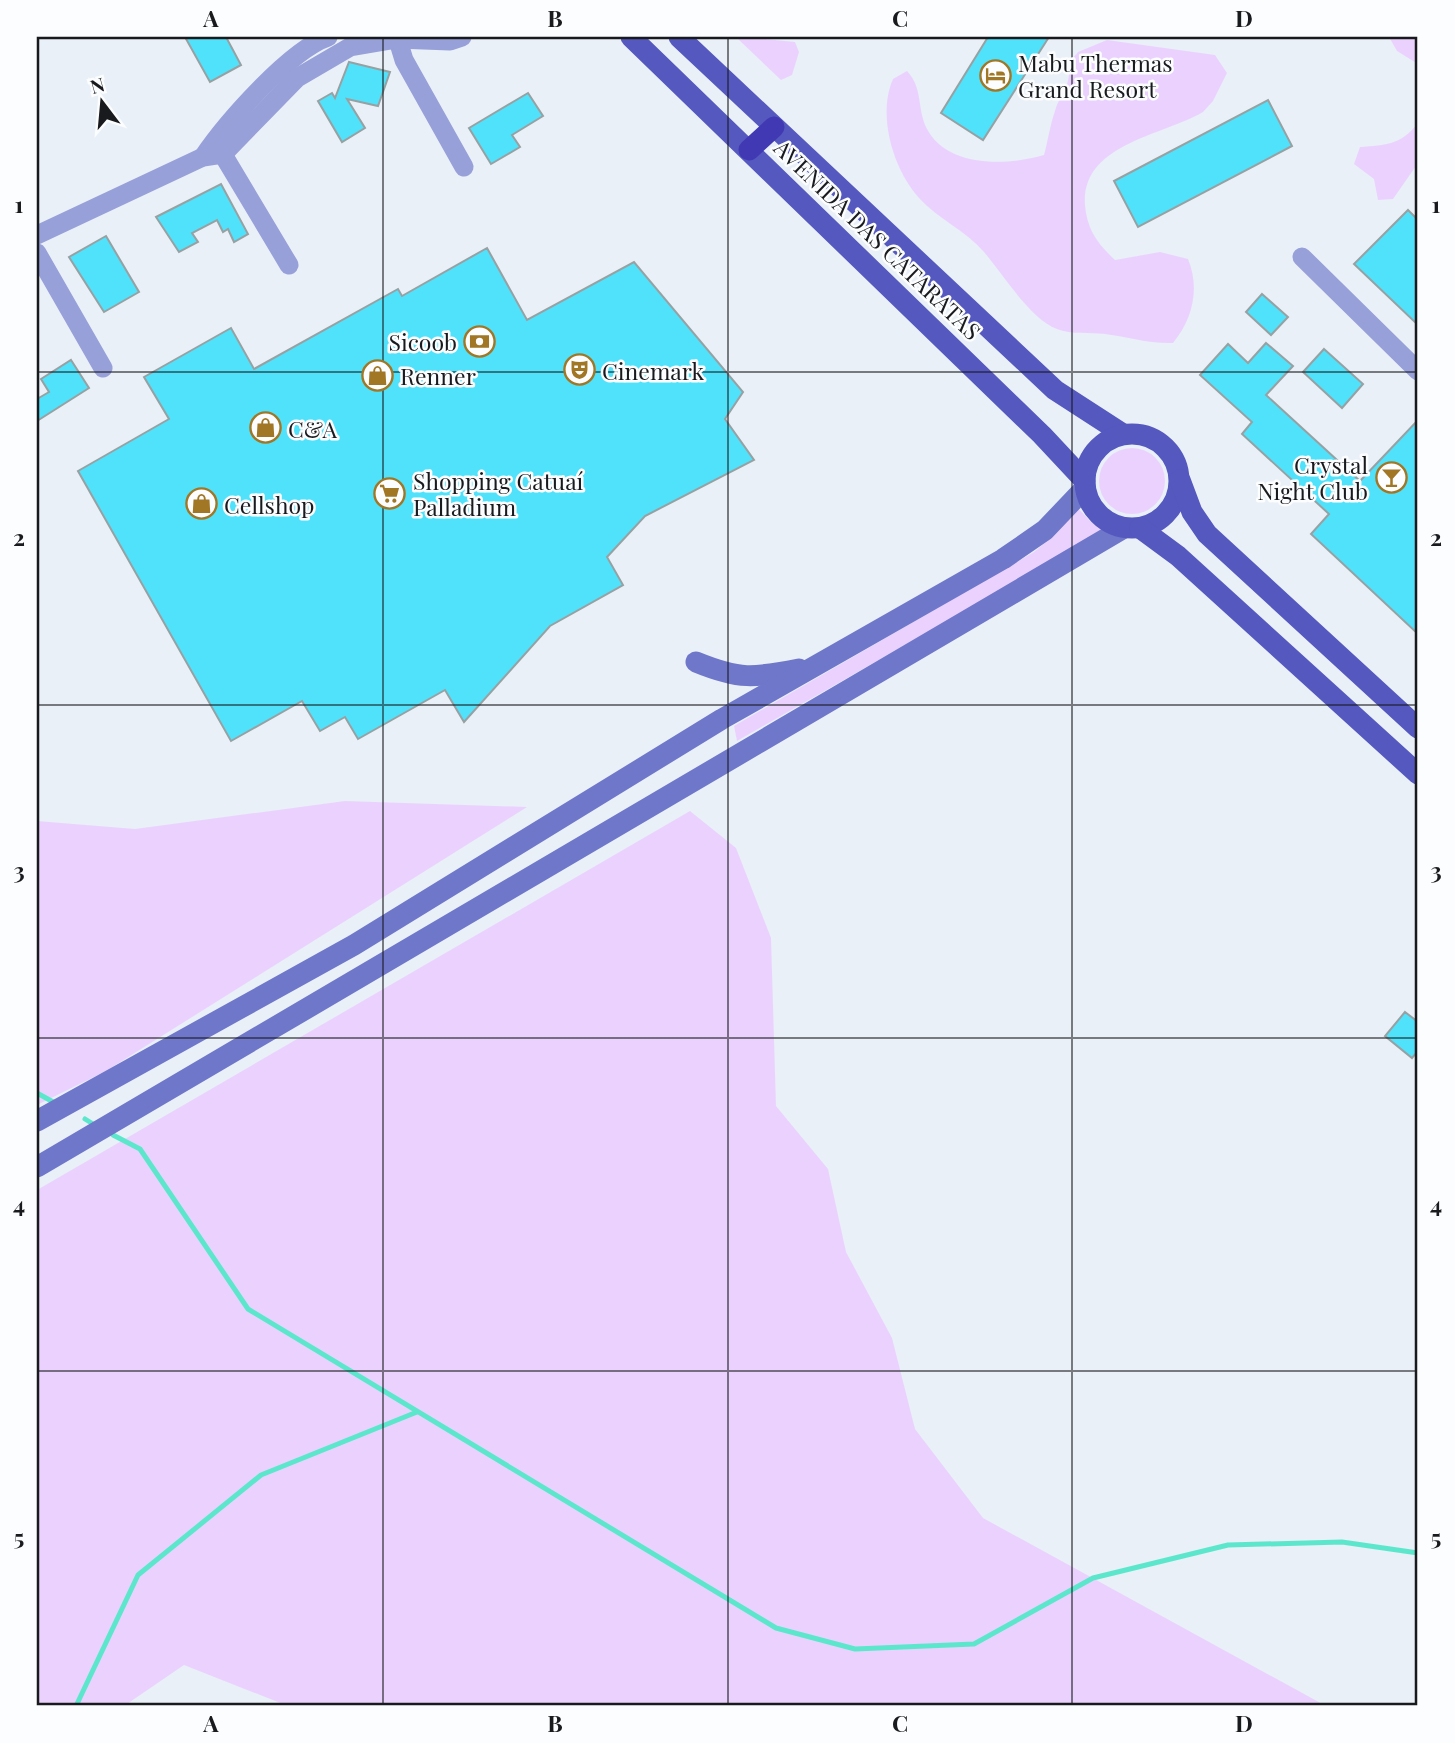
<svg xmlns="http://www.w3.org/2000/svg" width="1455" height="1743" font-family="'Playfair Display',serif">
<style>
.green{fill:#ebd2fe}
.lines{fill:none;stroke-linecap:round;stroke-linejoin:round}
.stream{stroke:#5ce7cd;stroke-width:5}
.building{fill:#50e2fb;stroke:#97a1a3;stroke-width:2}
.street{stroke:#97a0d9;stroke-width:19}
.secondary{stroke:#6f77ca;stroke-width:21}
.primary{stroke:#5458bf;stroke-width:21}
.highway{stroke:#4039b3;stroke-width:21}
.grid{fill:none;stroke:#181a1d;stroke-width:2;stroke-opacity:0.55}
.labels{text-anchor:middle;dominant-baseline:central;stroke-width:5;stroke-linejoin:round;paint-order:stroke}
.poi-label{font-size:23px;fill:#181a1d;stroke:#fbfdfe;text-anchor:start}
.street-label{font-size:23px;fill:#181a1d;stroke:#fbfdfe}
.neatline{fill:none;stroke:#181a1d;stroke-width:2.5}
.grid-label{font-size:23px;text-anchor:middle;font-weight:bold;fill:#181a1d}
</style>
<rect width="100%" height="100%" fill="#e9f0f7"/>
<!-- green -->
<g class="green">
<polygon points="743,37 795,42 799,52 792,75 781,80 738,39"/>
<polygon points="1389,37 1418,37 1418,64 1397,51"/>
<path d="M1107 40 1215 55 1227 73 1213 101 1203 112C1162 136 1081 144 1085 205 1087 230 1098 244 1115 260L1160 252 1188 259C1200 288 1193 319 1173 343 1149 344 1128 337 1105 334 1090 332 1071 335 1057 329 1030 319 1003 274 984 252 965 230 938 219 919 198 893 169 877 115 893 79L907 71C923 88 917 107 926 127 946 168 1006 166 1044 155 1048 141 1050 125 1055 111 1061 91 1071 88 1069 63L1078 52Z"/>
<path d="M1418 123V168L1416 166 1393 199 1378 200 1374 179 1354 164 1360 147C1386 145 1401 145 1418 123Z"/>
<circle cx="1132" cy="481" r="33"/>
<polygon points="1075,505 1090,521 1106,530 737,741 734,726 1034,552 1053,536"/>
<polygon points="345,801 527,807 106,1071 37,1105 37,821 135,829"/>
<polygon points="690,811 736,848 771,938 776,1106 828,1169 846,1252 892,1338 915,1429 983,1518 1326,1706 288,1706 184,1665 124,1706 37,1706 37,1190"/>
</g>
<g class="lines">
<!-- stream -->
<g class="stream">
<polyline points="37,1093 55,1103"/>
<polyline points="85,1119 93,1124"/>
<polyline points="113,1135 140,1149 248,1309 776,1628 855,1649 974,1644 1093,1578 1228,1545 1342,1542 1418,1553"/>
<polyline points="76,1706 138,1575 261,1475 417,1412"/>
</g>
</g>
<!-- building -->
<g class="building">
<polygon points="185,37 226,37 241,65 210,82"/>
<polygon points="988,37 1049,37 983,140 941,113"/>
<polygon points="349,62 390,72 378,106 347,99 365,128 342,142 318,101 332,93 335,98"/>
<polygon points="528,93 543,116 512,135 520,147 491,164 469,128"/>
<polygon points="1268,100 1292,146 1138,227 1114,181"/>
<polygon points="221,184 248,234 234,242 228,229 223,232 217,220 192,233 198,242 179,252 156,217"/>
<polygon points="1408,210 1418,220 1418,325 1354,264"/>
<polygon points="106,236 139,292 104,312 69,257"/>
<polygon points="487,248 527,320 634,262 743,392 725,419 754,460 645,516 607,557 623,585 550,626 464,722 445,690 358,739 345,717 320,731 302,701 231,741 78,471 169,419 144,377 231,328 254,369 398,289 402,296"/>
<polygon points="1262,294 1288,317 1271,335 1246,312"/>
<polygon points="1266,343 1293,366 1266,395 1360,481 1418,420 1418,634 1311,534 1329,514 1242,434 1252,422 1200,375 1228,344 1248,363"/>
<polygon points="1324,349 1363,384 1342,408 1303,372"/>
<polygon points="71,360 89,388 37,421 37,399 49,392 41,379"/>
<polygon points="1405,1012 1418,1022 1418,1051 1412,1058 1385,1036"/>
</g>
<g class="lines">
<!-- street -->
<g class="street">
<polyline points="397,37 404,60 464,167"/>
<polyline points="216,143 289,265"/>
<path d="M203 157C226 123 290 50 328 37"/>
<polyline points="37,235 203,157 223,154 297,78 350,47 397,39 450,41 462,37"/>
<polyline points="37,253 103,368"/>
<polyline points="1302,257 1418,371"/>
</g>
<!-- secondary -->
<g class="secondary">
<path d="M696 662C740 680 753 678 799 669"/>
<polyline points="37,1121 354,945 722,719 1003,559 1045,530 1085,488"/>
<polyline points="37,1167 1124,528"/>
</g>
<!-- primary -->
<g class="primary">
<polyline points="631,37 1042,435 1085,481"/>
<polyline points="679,37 1055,390 1123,434"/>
<circle cx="1132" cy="481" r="47"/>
<polyline points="1180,480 1192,512 1207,534 1418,728"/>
<polyline points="1140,528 1178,556 1418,774"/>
</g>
<!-- highway -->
<polyline class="highway" points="749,150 774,127"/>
</g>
<!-- grid -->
<path class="grid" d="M383 37V1706M728 37V1706M1072 37V1706M37 372H1418M37 705H1418M37 1038H1418M37 1371H1418"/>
<!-- icons -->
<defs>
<symbol id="hotel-ring" viewBox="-11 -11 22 22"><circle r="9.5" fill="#fbfdfe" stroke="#a17726" stroke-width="1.5"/><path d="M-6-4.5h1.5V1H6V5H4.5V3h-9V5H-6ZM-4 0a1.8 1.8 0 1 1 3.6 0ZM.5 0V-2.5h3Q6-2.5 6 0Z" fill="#a17726"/></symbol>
<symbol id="bank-ring" viewBox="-11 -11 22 22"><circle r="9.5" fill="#fbfdfe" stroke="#a17726" stroke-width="1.5"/><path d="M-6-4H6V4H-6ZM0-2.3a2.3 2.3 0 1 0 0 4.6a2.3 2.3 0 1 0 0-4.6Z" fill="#a17726"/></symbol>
<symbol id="theatre-ring" viewBox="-11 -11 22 22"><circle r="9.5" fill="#fbfdfe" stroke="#a17726" stroke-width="1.5"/><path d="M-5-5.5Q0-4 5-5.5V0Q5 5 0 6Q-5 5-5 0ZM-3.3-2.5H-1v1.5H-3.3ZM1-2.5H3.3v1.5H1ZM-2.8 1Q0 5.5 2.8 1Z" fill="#a17726"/></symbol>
<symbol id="shop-ring" viewBox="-11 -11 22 22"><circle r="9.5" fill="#fbfdfe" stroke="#a17726" stroke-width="1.5"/><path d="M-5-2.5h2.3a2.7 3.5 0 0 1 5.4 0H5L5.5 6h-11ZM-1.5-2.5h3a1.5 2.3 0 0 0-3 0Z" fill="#a17726"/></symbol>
<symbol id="bar-ring" viewBox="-11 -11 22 22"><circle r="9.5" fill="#fbfdfe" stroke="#a17726" stroke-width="1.5"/><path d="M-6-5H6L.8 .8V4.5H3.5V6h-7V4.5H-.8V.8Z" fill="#a17726"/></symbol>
<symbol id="supermarket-ring" viewBox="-11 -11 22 22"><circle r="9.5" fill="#fbfdfe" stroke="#a17726" stroke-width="1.5"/><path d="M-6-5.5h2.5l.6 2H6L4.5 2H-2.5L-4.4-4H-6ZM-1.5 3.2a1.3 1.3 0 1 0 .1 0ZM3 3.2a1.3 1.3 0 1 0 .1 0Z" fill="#a17726"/></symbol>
</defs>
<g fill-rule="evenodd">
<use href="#hotel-ring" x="978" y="58" width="35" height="35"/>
<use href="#bank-ring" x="462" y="324" width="35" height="35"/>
<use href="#theatre-ring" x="562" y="352" width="35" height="35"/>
<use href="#shop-ring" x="360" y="358" width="35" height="35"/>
<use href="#shop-ring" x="248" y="410" width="35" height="35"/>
<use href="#bar-ring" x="1374" y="460" width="35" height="35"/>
<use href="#supermarket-ring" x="372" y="476" width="35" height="35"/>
<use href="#shop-ring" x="184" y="486" width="35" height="35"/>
</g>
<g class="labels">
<!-- poi labels -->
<g class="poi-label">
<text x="1018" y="62">Mabu Thermas<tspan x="1018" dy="26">Grand Resort</tspan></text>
<text x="457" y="341" text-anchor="end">Sicoob</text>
<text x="602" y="370">Cinemark</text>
<text x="400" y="375">Renner</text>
<text x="288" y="428">C&amp;A</text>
<text x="1368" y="464" text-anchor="end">Crystal<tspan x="1368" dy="26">Night Club</tspan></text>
<text x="413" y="480">Shopping Catuaí<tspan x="413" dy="26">Palladium</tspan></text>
<text x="224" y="504">Cellshop</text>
</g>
<!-- street labels -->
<g class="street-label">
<text transform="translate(878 239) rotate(44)">AVENIDA DAS CATARATAS</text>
</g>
</g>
<!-- border -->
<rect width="1455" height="1743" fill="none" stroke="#fbfdfe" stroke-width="77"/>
<!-- north arrow -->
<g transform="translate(102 102) rotate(344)" stroke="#fbfdfe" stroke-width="5" paint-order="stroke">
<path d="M0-5L12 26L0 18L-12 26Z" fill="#181a1d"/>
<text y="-10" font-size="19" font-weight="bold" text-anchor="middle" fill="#181a1d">N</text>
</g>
<rect x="38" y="38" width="1378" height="1666" class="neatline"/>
<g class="grid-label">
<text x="211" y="27">A</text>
<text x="555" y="27">B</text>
<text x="900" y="27">C</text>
<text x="1244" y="27">D</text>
<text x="19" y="213">1</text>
<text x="1436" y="213">1</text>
<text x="19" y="546">2</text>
<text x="1436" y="546">2</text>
<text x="19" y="879">3</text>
<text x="1436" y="879">3</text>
<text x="19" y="1213">4</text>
<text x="1436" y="1213">4</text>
<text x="19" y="1546">5</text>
<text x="1436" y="1546">5</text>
<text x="211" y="1732">A</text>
<text x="555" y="1732">B</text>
<text x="900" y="1732">C</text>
<text x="1244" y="1732">D</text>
</g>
</svg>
